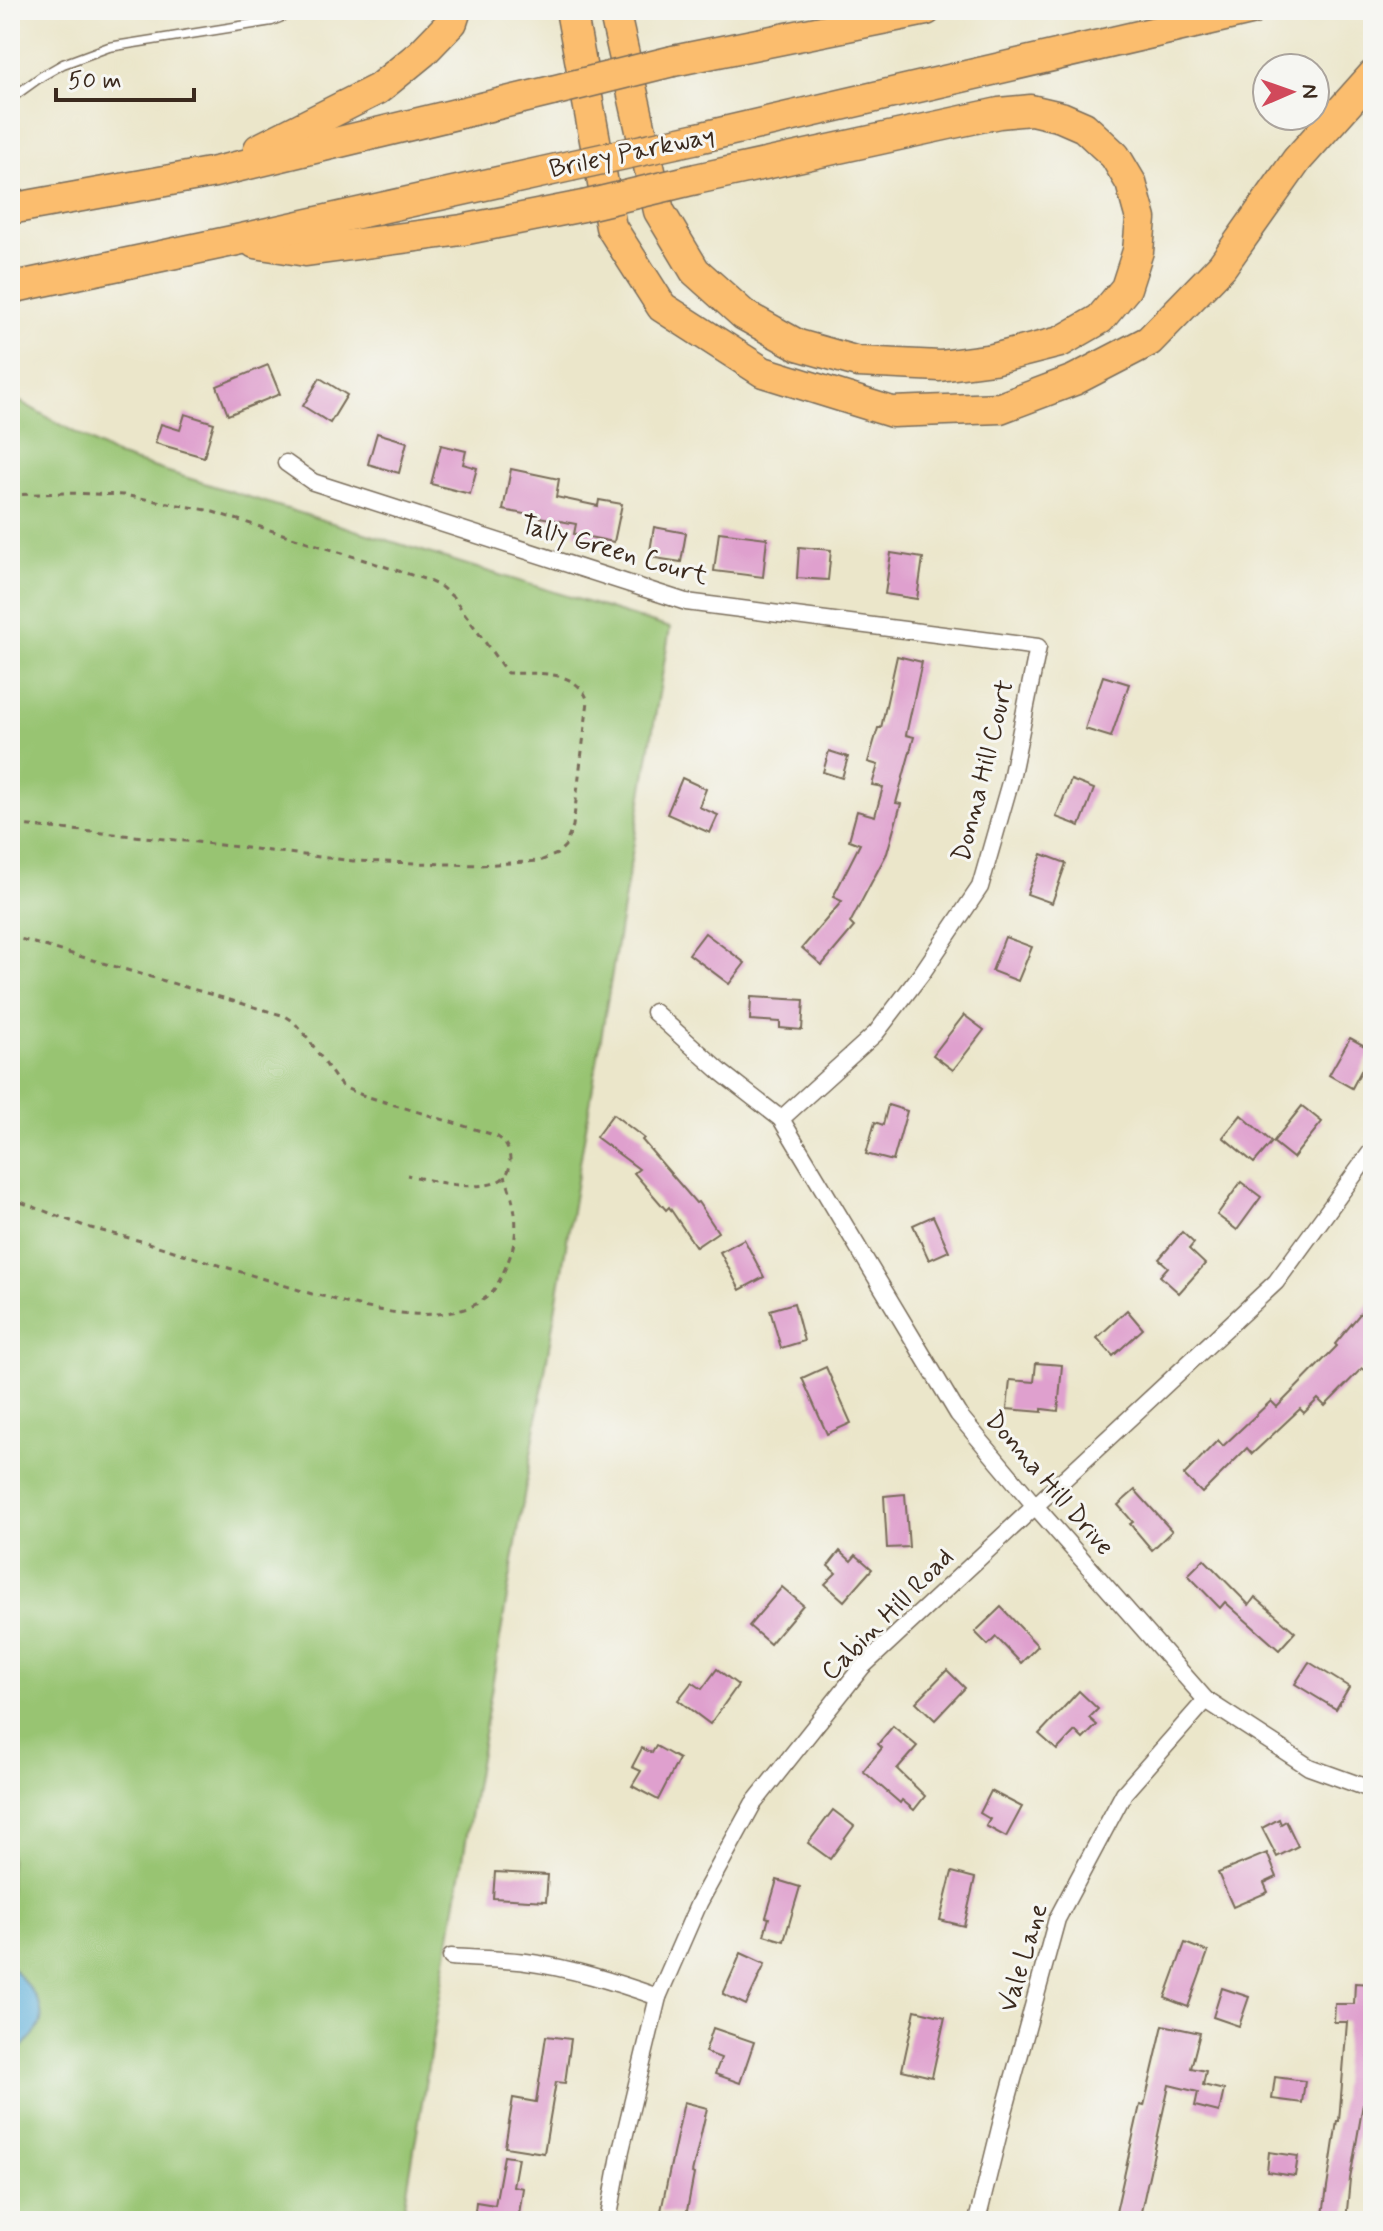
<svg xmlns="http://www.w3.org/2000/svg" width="1383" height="2231" font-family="Mynerve,sans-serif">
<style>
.green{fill:#98c472;stroke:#6a7748;stroke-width:2}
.water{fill:#60b1db;stroke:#4e6e7c;stroke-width:2}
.building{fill:#dfa0ce}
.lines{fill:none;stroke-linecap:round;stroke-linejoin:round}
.service-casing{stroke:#796c5a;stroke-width:11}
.minor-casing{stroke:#796c5a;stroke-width:19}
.motorway-casing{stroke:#796c5a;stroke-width:33}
.path{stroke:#796c5a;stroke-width:3;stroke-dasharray:6 6;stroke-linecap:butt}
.service{stroke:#fff;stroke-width:8}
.minor{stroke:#fff;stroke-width:16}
.motorway{stroke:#fbbd6e;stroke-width:30}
.motorway-bridge-casing{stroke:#796c5a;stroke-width:33;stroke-linecap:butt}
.motorway-bridge{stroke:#fbbd6e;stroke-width:30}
.labels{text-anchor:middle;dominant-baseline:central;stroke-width:6;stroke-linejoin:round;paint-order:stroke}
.street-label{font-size:26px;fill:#3b2a1e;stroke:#f6f6f2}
</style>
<rect width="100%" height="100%" fill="#f6f6f2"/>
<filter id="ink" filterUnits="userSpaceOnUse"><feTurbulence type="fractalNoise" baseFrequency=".0125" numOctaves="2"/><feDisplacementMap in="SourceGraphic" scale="16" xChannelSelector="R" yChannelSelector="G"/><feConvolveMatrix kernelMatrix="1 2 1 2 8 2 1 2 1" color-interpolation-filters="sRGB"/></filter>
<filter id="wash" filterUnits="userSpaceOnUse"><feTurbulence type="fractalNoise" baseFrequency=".006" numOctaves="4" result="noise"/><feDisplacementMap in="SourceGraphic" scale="32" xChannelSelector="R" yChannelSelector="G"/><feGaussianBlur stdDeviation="1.8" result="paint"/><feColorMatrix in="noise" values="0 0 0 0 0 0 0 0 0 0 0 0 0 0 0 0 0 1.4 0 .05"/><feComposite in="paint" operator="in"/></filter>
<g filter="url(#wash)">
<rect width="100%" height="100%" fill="#ebe6ca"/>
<!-- green -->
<polygon class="green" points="10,396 117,456 670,628 402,2221 10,2221"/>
<!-- water -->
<path class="water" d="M10 1965C23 1981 53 2008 37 2030 30 2041 19 2049 10 2057Z"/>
<g id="blocks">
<!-- building -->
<g class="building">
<polygon points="268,365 280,394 228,415 217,386"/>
<polygon points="320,378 347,395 330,423 303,406"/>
<polygon points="185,414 214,423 204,457 155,443 161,424 180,430"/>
<polygon points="377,433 407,442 399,473 368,464"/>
<polygon points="441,445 466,451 463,464 477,468 470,494 431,484"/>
<polygon points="511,469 559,479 556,497 598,506 599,500 622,504 614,542 574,534 576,524 503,510"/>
<polygon points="654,527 686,533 681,562 649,557"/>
<polygon points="719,532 767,538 763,577 714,571"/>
<polygon points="799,547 831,550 828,580 797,578"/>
<polygon points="891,553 923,558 917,599 885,594"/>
<polygon points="897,656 922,662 906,735 914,737 896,803 901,804 887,853 850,923 854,927 822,965 802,948 842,901 833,897 860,844 849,840 857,811 875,816 883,787 872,785 878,765 868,762 878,728 881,728"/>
<polygon points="1103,676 1129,684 1111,737 1085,729"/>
<polygon points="829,751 848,757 842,778 823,772"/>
<polygon points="682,778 706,789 699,807 718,815 710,833 667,814"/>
<polygon points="1071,780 1094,789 1080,826 1056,817"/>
<polygon points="1042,854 1066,863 1052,903 1027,894"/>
<polygon points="705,933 745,963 729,984 689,954"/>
<polygon points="1005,937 1032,947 1018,981 992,971"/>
<polygon points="751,997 804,1000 802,1030 780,1028 780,1022 750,1020"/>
<polygon points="964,1015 984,1030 953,1070 933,1055"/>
<polygon points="1350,1038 1372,1050 1352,1088 1329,1075"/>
<polygon points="888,1105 907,1111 893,1161 866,1154 875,1122 883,1125"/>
<polygon points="1302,1106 1322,1122 1293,1158 1273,1142"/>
<polygon points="613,1114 644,1138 642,1140 696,1203 698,1202 718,1232 696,1247 669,1207 666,1210 634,1173 639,1169 596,1137"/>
<polygon points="1241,1115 1272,1142 1254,1163 1223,1137"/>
<polygon points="1241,1182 1261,1197 1237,1230 1217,1215"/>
<polygon points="933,1216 949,1251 929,1260 913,1225"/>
<polygon points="1182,1232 1194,1243 1189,1249 1205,1264 1179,1293 1160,1276 1168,1267 1159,1259"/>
<polygon points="744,1239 764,1277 740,1290 720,1252"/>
<polygon points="1373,1298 1373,1336 1366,1345 1373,1351 1373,1376 1362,1368 1325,1406 1318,1399 1304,1413 1300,1409 1252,1454 1247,1448 1202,1493 1184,1475 1218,1440 1223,1446 1271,1401 1277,1407 1337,1346 1335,1344"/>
<polygon points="794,1303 804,1341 781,1348 770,1310"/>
<polygon points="1127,1310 1143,1329 1113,1356 1097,1338"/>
<polygon points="1036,1363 1062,1365 1058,1411 1042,1409 1042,1412 1007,1409 1010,1380 1034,1382"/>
<polygon points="826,1367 851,1423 827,1434 802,1378"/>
<polygon points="1135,1490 1172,1531 1152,1550 1130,1524 1133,1522 1118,1505"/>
<polygon points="905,1494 909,1547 887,1548 884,1496"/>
<polygon points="840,1551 851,1561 856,1555 872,1569 844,1601 825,1584 836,1573 828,1566"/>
<polygon points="1204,1559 1249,1605 1255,1597 1295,1632 1279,1650 1225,1602 1220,1608 1188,1575"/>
<polygon points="782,1587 803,1605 770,1644 749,1626"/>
<polygon points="1001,1607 1038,1646 1021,1663 996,1637 988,1645 975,1632"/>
<polygon points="1309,1662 1349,1687 1336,1709 1295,1684"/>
<polygon points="717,1669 738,1685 710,1724 678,1700 692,1682 702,1689"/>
<polygon points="947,1670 965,1688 935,1720 916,1702"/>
<polygon points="1079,1691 1098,1709 1089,1718 1097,1725 1083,1739 1075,1731 1057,1750 1039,1734"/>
<polygon points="893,1726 917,1746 897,1769 925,1796 914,1810 902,1800 900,1803 863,1771 882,1748 878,1744"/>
<polygon points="656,1746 679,1759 658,1800 632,1786 641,1771 632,1767 642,1748 652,1753"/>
<polygon points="991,1791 1022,1807 1006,1837 986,1826 990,1819 980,1813"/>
<polygon points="833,1810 854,1826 830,1859 808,1843"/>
<polygon points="1279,1819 1281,1824 1286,1821 1298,1846 1277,1857 1262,1828"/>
<polygon points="1267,1853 1277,1877 1264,1883 1268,1892 1233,1907 1218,1873"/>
<polygon points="495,1872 548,1875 546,1901 493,1898"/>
<polygon points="952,1872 975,1878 964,1926 940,1920"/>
<polygon points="777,1880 800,1887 784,1941 764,1935 769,1918 766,1917"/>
<polygon points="1185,1943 1208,1952 1188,2007 1165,1998"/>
<polygon points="741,1953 765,1964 746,2005 723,1994"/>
<polygon points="1355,1983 1373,1984 1373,2030 1371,2030 1365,2104 1363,2104 1350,2179 1346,2221 1322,2221 1337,2121 1339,2121 1347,2022 1334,2022 1335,2004 1354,2004"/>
<polygon points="1222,1988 1249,1997 1239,2026 1213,2017"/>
<polygon points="915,2010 945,2017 932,2077 902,2070"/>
<polygon points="1163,2025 1200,2033 1191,2068 1206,2071 1203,2085 1224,2090 1219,2112 1195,2106 1198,2092 1169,2085 1139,2221 1114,2221 1140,2105 1144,2106"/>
<polygon points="713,2028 754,2042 740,2083 715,2074 721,2058 705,2052"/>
<polygon points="546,2036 571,2039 565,2083 556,2082 544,2153 505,2147 513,2098 536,2102"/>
<polygon points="1275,2077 1305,2081 1302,2103 1272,2099"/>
<polygon points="684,2102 707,2108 692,2173 694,2174 686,2216 661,2211"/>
<polygon points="1269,2152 1298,2156 1295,2176 1267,2172"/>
<polygon points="504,2156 518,2158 513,2186 523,2188 518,2221 474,2221 476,2202 495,2205"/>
</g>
</g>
</g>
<g filter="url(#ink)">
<use href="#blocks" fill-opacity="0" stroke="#796c5a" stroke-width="2"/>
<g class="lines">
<defs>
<polyline id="service" points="10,99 42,76 63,64 109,47 272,21 300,10"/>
<g id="minor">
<polyline points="286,463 313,482 686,602 1038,647 1011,779 980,887 922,973 876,1033 781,1119 958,1414 1036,1507 1206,1700 1309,1767 1373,1790"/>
<polyline points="654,1012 722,1073 781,1119"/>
<path d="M451 1957C476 1959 501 1959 526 1962 571 1968 615 1982 658 1997"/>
<polyline points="608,2221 621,2150 658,1997 699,1903 753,1804 862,1667 1276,1282 1373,1149"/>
<polyline points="977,2221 1004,2112 1057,1919 1124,1793 1206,1700"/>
</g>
<g id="motorway">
<polyline points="571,10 611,227 662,307 763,372 892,412 1000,408 1074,380 1149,341 1222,266 1297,160 1373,75"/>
<polyline points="614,10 659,211 695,271 744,315 798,345 858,362 940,366 993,359 1060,342 1100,319 1126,288 1138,251 1141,219 1131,183 1115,156 1084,127 1061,117 1031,110 999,113 696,179"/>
<polyline points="673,61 926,10"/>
<polyline points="698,138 1251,10"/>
<polyline points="259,149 378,89 422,53 452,22 456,10"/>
<polyline points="10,209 215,172 552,91"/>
<polyline points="255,243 306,251 462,230 583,206"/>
<polyline points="10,288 237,240 570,166"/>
</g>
</defs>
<!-- service casing -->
<use href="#service" class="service-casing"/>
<!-- minor casing -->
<use href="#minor" class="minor-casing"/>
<!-- motorway casing -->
<use href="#motorway" class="motorway-casing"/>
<!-- path -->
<g class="path">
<path d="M10 495 66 493 123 495 207 510 424 579 440 586 453 597 507 673C535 674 576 668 588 701L573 826 565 846 557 854 540 861 480 865 353 861 196 842 10 824"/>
<path d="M10 936 285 1016 293 1021 307 1037 338 1082 343 1087 362 1095 494 1135C504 1140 509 1147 510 1159 513 1204 430 1180 407 1175"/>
<path d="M10 1198 87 1227 145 1242 312 1294C327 1296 340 1302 354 1305 393 1314 460 1325 491 1293 497 1287 500 1279 504 1271 521 1235 518 1212 505 1176"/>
<polyline points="59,2221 71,2221"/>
</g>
<!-- service -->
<use href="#service" class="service"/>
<!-- minor -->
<use href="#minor" class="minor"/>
<!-- motorway -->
<use href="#motorway" class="motorway"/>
<defs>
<g id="motorway-bridge">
<polyline points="552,91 673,61"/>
<polyline points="570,166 698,138"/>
<polyline points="583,206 696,179"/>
</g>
</defs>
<!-- motorway-bridge casing -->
<use href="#motorway-bridge" class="motorway-bridge-casing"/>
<!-- motorway-bridge -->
<use href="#motorway-bridge" class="motorway-bridge"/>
</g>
</g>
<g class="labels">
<!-- street labels -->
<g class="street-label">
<text transform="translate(632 153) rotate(-12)">Briley Parkway</text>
<text transform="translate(614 551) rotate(16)">Tally Green Court</text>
<text transform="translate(984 771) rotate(-76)">Donna Hill Court</text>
<text transform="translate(1049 1484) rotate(49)">Donna Hill Drive</text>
<text transform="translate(888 1615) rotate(-45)">Cabin Hill Road</text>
<text transform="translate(1024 1958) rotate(-73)">Vale Lane</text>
</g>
</g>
<!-- margin -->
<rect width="1383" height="2231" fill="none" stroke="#f6f6f2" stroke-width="40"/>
<!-- north arrow -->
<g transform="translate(1291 92) rotate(88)"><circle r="38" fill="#f6f6f2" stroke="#aba49d" stroke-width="2"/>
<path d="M0-6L14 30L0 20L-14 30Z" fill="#d1495b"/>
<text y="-12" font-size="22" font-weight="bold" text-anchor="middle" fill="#3b2a1e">N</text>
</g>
<!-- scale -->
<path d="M56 88v12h138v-12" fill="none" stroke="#3b2a1e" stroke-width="4"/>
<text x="68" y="88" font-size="24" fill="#3b2a1e" stroke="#f6f6f2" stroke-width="6" paint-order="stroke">50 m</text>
</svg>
